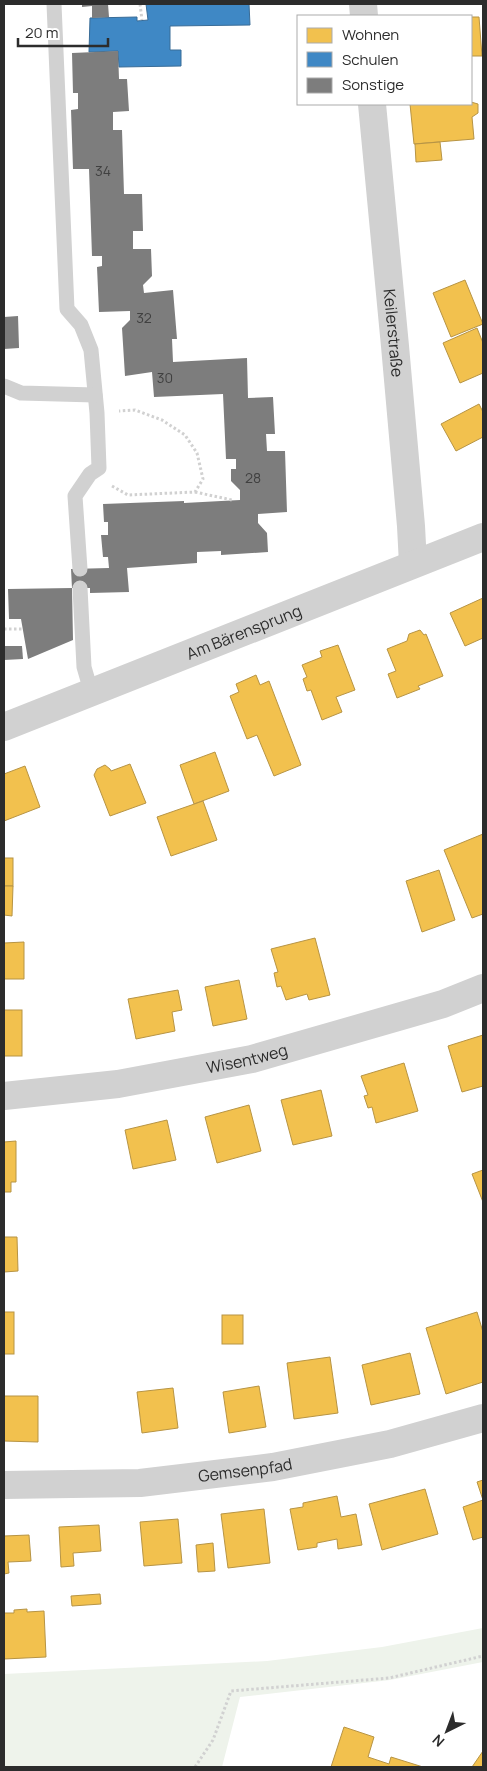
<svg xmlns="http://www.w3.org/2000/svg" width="487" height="1771" font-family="Manrope,sans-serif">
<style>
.green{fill:#eef3eb}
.homes{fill:#f2c14e;stroke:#b79444}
.schools{fill:#3f88c5;stroke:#396c97}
.building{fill:#7d7d7d}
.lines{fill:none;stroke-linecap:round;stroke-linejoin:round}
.path{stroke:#d1d1d1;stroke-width:3;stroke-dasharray:2.5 2.5;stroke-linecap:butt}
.lane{stroke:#d1d1d1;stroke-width:15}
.street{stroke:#d1d1d1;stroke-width:28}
.labels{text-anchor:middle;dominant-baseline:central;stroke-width:5;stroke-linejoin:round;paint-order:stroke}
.number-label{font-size:14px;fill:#404040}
.street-label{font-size:16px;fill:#2c2c2c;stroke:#fff}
</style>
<rect width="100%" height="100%" fill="#fff"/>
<!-- green -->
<polygon class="green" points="483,1628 483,1662 390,1680 240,1697 222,1767 4,1767 4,1674 267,1661 382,1647"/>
<!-- homes -->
<g class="homes">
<polygon points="471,17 479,17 482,56 471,56"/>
<polygon points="471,99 471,102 478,104 478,113 472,117 474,139 414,144 410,104 471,104"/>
<polygon points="440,142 442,160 416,162 415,144"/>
<polygon points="465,280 483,324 451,337 433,293"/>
<polygon points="477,328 483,343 483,373 460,383 443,343"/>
<polygon points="479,404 483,412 483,437 456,451 441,424"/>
<polygon points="483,598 483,638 465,646 450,613"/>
<polygon points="420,630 424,635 426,634 443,676 418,686 420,689 397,698 388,674 396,671 387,649 407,641 409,634"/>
<polygon points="338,645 355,690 336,697 342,712 322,720 311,690 307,691 303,679 307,677 302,665 322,657 320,651"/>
<polygon points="256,675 260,685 269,681 301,765 274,776 257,735 247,739 230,696 239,692 236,684"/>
<polygon points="215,752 229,791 194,804 180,765"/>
<polygon points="130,764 146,803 110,816 94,775 97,769 105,765 110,769 111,771"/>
<polygon points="25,766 40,807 4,821 4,774"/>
<polygon points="203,801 217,840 171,856 157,817"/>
<polygon points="483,834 483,914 472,918 444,850"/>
<rect x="4" y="858" width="9" height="28"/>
<polygon points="439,870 455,920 422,932 406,881"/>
<polygon points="4,886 13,886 12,916 4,915"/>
<polygon points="315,938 330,995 309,1000 307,994 286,1000 281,986 277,987 274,973 278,972 271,949"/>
<polygon points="24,942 24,979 4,979 4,943"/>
<polygon points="239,980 247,1019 213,1026 205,987"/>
<polygon points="178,990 182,1010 172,1012 175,1031 136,1039 128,999"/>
<rect x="4" y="1010" width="18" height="46"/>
<polygon points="483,1035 483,1086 462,1092 448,1046"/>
<polygon points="404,1063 418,1111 376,1123 372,1107 368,1108 364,1096 368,1095 361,1076"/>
<polygon points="321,1090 332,1136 293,1145 281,1100"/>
<polygon points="249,1105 261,1151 217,1163 205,1117"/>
<polygon points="167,1120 176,1160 133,1169 125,1130"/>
<polygon points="16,1141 16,1182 11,1182 11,1192 4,1192 4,1142"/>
<polygon points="483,1170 483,1202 472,1174"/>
<polygon points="4,1237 17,1237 18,1271 4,1272"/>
<rect x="4" y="1312" width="10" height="42"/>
<polygon points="477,1312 483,1332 483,1382 446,1394 426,1328"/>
<rect x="222" y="1315" width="21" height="29"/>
<polygon points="410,1353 420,1394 371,1405 362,1365"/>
<polygon points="330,1357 338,1413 294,1419 287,1363"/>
<polygon points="259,1386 266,1427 229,1433 223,1392"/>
<polygon points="173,1388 178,1428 142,1433 137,1392"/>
<polygon points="4,1396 38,1396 38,1442 4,1441"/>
<polygon points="483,1480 483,1537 473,1540 463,1507 483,1500 477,1482"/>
<polygon points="425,1489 438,1534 382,1550 369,1504"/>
<polygon points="337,1496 341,1517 356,1514 362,1545 338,1549 337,1539 317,1543 317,1547 298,1550 290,1509 303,1507 303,1503"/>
<polygon points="264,1509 270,1563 228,1568 221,1514"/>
<polygon points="178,1519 182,1563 144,1566 140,1522"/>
<polygon points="99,1525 101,1551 73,1553 74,1566 61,1567 59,1527"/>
<polygon points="29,1535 31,1561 8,1562 9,1573 4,1574 4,1536"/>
<polygon points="213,1543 215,1571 198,1572 196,1545"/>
<polygon points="100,1594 101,1604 72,1606 71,1596"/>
<polygon points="27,1609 27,1612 44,1611 46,1657 4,1659 4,1613 14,1613 14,1610"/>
<polygon points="344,1727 374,1737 368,1757 389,1764 391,1757 423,1767 331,1767"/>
<polygon points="483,1751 483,1767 472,1767"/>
</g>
<!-- schools -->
<polygon class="schools" points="146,4 249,4 250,25 170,26 170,50 181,50 181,66 119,67 118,51 89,52 90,18 137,17 137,21 148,20"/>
<!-- building -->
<g class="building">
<polygon points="82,4 108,4 109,17 92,18 92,6 82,7"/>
<polygon points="118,51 119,79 127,79 129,111 113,112 113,130 122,130 124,194 142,194 143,231 133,231 133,249 151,249 152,276 143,285 144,293 173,290 177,339 172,339 173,362 247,358 248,398 273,397 275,434 266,434 267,451 285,451 287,512 258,514 258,523 267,533 268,552 221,555 221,551 197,552 197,563 127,568 129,592 90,593 90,588 72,588 71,569 109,568 108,557 103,557 101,535 108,535 108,522 104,522 103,504 184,501 184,503 240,500 240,490 231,481 231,469 236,469 236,459 226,459 223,394 154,397 152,372 125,376 122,328 130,320 130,311 99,312 97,267 102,266 102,256 92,256 89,169 73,169 71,110 78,109 78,93 73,93 72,53"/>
<polygon points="18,316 19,348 4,349 4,317"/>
<polygon points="72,588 73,640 28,659 21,619 9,619 8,589"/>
<polygon points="4,646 22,646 23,659 4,660"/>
</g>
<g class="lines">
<!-- path -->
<g class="path">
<polyline points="140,4 142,20"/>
<polyline points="112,486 128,495 195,492 203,479 197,453 185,435 162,420 135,410 119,411"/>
<polyline points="195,492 232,500"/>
<polyline points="4,629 23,629"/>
<polyline points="195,1767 213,1740 231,1691 389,1678 483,1656"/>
</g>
<!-- lane -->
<g class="lane">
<polyline points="54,4 67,309 81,325 91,350 97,413 99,468 90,474 75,496 80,569"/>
<polyline points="4,386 21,393 95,395"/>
<polyline points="80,588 84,667 91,691"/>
</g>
<!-- street -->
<g class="street">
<polyline points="363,4 364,16"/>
<path id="s1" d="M372 104 395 346 411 526 413 564"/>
<path id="s2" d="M4 727 483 537"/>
<path id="s3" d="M4 1096 118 1084 252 1059 443 1004 483 988"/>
<path id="s4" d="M4 1485 140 1483 273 1467 390 1444 483 1418"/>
</g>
</g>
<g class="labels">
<!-- number labels -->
<g class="number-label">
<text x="103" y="170">34</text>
<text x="144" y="317">32</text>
<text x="165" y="377">30</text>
<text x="253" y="477">28</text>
</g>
<!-- street labels -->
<g class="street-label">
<text stroke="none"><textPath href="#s1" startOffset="230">Keilerstraße</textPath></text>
<text stroke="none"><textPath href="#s2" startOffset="258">Am Bärensprung</textPath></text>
<text stroke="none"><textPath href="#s3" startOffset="246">Wisentweg</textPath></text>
<text stroke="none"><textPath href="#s4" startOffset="242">Gemsenpfad</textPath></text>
</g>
</g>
<!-- border -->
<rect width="487" height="1771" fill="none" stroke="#2c2c2c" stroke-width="10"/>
<!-- legend -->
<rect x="297" y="15" width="175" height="90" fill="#ffffff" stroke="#ababab"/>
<rect x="307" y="28" width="25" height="15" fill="#f2c14e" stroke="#ababab"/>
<text x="342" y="40" font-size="15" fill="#2c2c2c">Wohnen</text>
<rect x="307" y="52" width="25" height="15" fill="#3f88c5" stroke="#ababab"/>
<text x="342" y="65" font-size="15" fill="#2c2c2c">Schulen</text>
<rect x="307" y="78" width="25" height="15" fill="#7d7d7d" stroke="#ababab"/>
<text x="342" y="90" font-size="15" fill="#2c2c2c">Sonstige</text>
<!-- north arrow -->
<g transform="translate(447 1731) rotate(222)" stroke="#ffffff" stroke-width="4" paint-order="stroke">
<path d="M0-4L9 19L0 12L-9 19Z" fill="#2c2c2c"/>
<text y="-8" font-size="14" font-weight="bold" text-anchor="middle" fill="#2c2c2c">N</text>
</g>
<!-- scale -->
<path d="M18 38v8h90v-8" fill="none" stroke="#2c2c2c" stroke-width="2.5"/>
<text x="25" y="38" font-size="15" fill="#2c2c2c" stroke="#ffffff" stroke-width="4" paint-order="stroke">20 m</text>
</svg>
